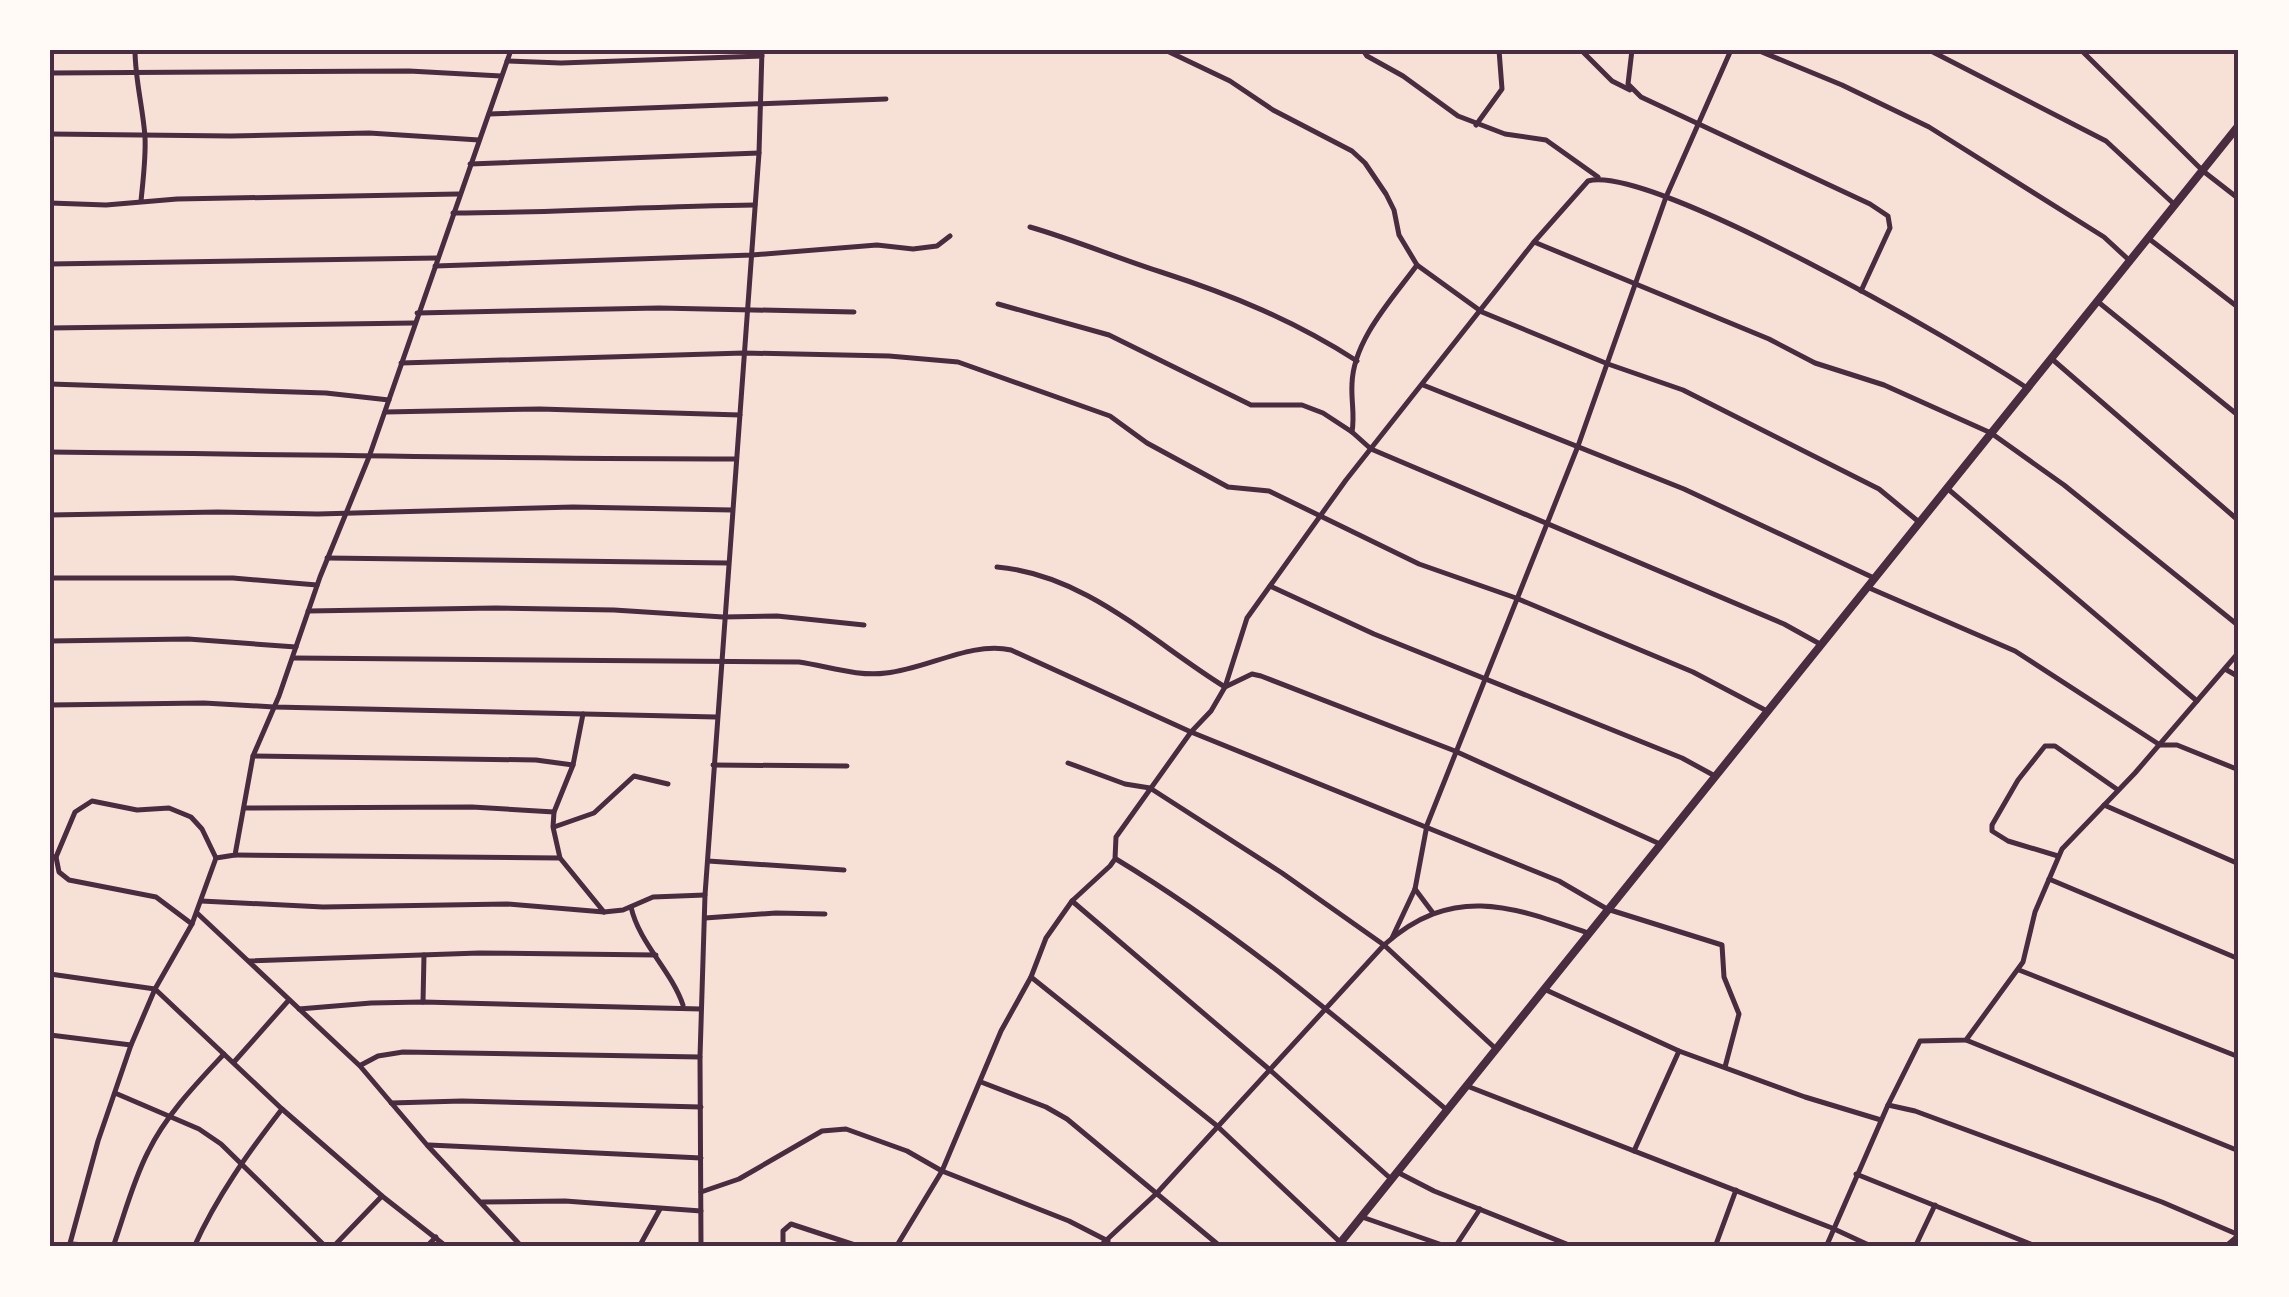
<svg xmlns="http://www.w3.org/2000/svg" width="2289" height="1297" font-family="Karla,sans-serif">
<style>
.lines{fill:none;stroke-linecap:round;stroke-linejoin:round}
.minor{stroke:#4a2c40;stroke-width:5}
.tertiary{stroke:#4a2c40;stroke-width:8}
.neatline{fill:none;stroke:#4a2c40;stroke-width:4}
</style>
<rect width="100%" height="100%" fill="#f7e1d7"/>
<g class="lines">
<!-- minor -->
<g class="minor">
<path d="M135 50C135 79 143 108 145 137 146 158 143 180 141 201"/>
<polyline points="1165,50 1230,81 1273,110 1352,151 1365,163 1386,194 1394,210 1399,235 1417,265 1482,312 1608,364 1683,390 1879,489 1919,522"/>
<polyline points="1363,50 1367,56 1403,76 1458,116 1505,134 1546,140 1598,177"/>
<polyline points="1581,50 1612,81 1630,90"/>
<polyline points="1632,50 1628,84 1641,97 1870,204 1888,216 1890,228 1861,291"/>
<polyline points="1757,50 1842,85 1929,127 2104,237 2130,261"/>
<polyline points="1929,50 2106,141 2175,205"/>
<polyline points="2081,50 2203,171 2239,199"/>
<polyline points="507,61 561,63 762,56"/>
<polyline points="50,73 409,71 501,76"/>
<polyline points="489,114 886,99"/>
<polyline points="1476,125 1502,89 1499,50"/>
<polyline points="50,134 231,136 369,133 479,140"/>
<polyline points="470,164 759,153"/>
<polyline points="50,203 106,205 177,199 458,194"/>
<path d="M453 213C554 213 654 206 755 205"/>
<path d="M1030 227C1075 240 1117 258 1161 272 1232 295 1295 321 1357 361"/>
<polyline points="2148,238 2239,308"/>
<polyline points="1534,242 1769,339 1815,363 1884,385 1991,433 2064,485 2239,626"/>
<polyline points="50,264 437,258"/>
<polyline points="435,266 752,255 877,245 913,249 937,246 950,236"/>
<polyline points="2097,301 2239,416"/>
<polyline points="998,304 1109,335 1251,405 1302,405 1323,413 1352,432 1371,449 1784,624 1820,644"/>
<polyline points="417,313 659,308 854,312"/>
<polyline points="50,328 414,323"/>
<polyline points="2052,359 2239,521"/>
<polyline points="401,363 744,353 889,356 958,362 1110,416 1147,443 1228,487 1269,491 1419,564 1516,598 1693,672 1767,711"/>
<polyline points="50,384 326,393 389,400"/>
<polyline points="1423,385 1684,489 1874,578"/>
<polyline points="385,412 540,409 740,415"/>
<path d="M1352 432C1355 415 1351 401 1352 384 1353 340 1393 298 1417 265"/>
<path d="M50 452C279 454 507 459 736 459"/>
<polyline points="1948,489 2197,701"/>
<polyline points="50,515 218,512 318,514 573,507 732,510"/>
<polyline points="327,558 728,563"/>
<path d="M997 567C1087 575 1152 642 1225 687L1252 674 1261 676 1455 751 1660 844"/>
<polyline points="50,578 233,578 317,585"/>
<polyline points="1270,586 1374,634 1682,758 1715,776"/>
<polyline points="1867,587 2015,651 2160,745 2177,745 2239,770"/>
<polyline points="308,611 496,608 614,610 723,617 777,616 864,625"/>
<polyline points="50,641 188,639 296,647"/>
<path d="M293 658 799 662C827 666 858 677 886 673 927 669 971 641 1011 650L1191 732 1559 881 1607 909 1722 945 1724 977 1739 1014 1725 1067"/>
<polyline points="2225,669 2239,677"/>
<polyline points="50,705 204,703 274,707 716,717"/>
<polyline points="583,714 573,765 554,812 553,827 560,858 604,912"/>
<polyline points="253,756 536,760 573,765"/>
<polyline points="1068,763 1125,784 1150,788 1282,873 1384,945 1496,1049"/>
<polyline points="713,765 847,766"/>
<polyline points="2104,805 2239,864"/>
<polyline points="244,808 472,807 554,812"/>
<polyline points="554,827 594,813 634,776 668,784"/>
<polyline points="235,855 560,858"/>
<polyline points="2058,856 2008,841 1992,831 1992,825 2018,780 2045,746 2055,746 2118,790"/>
<polyline points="50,857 56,857 75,812 92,801 137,810 169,808 191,817 202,829 216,858"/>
<polyline points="56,857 59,872 69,880 156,897 192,924"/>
<path d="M1116 859C1235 931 1342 1021 1448 1111"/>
<polyline points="708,861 844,870"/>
<polyline points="2049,879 2239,959"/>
<polyline points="1415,889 1433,913"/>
<polyline points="201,901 323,907 507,904 604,912 623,910 653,897 705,895"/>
<polyline points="1072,901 1270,1070 1390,1178"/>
<path d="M631 907C639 943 671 970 683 1005"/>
<polyline points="197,913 360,1066 427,1145 522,1247"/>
<polyline points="705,918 776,913 825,914"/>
<polyline points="1392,938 1415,889 1427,825 1578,446 1666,197 1731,50"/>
<polyline points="249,961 479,953 656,955"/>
<polyline points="2019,970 2239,1057"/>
<polyline points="50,974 155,989 282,1109 382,1196 447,1247"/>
<polyline points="1031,977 1216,1125 1340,1242"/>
<polyline points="1544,989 1679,1051 1805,1097 1881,1120"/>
<polyline points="423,1002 424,955"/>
<polyline points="299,1009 371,1003 423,1002 701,1009"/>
<polyline points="50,1035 131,1045"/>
<polyline points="1966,1040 2239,1151"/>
<polyline points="234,1062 288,1001"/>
<polyline points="361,1065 378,1056 403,1052 700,1057"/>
<polyline points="981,1082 1046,1107 1067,1119 1221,1247"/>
<polyline points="1467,1086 1832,1228 1873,1247"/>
<polyline points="115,1093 199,1129 221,1144 326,1247"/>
<polyline points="391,1103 462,1101 701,1107"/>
<polyline points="1888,1105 1920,1041 1966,1040 2023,962 2035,912 2062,849 2135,773 2239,652"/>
<polyline points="429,1145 701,1158"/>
<polyline points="1634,1151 1679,1051"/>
<polyline points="1399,1173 1434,1191 1574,1247"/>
<polyline points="1856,1174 2038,1247"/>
<polyline points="701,1192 739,1179 822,1131 846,1129 907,1151 942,1171 1069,1221 1108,1241"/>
<polyline points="482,1202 565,1201 701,1211"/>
<polyline points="1362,1217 1448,1247"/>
<polyline points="71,1244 118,1247"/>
<polyline points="69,1247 98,1141 131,1045 155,989 192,924 216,858 235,855 253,756 279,696 320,577 369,457 511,50"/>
<path d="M113 1247C124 1216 133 1181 148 1152 166 1115 196 1084 224 1054"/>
<path d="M194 1247C217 1196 248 1153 282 1109"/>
<polyline points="333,1247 382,1196"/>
<polyline points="426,1247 436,1237"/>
<polyline points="639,1247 660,1209"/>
<polyline points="701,1247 700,1057 705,895 759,153 762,50"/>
<polyline points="783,1247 783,1231 791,1224 861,1247"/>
<path d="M896 1247 942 1171 1001 1031 1031 977 1046 938 1072 901 1110 866 1115 859 1116 837 1191 732 1211 711 1225 687 1247 618 1346 480 1534 242 1588 181C1651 164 1963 345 2027 388"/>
<path d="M1099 1247 1157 1193 1384 945C1453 884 1511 906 1588 933"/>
<polyline points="1455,1247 1480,1209"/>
<polyline points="1715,1247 1736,1190"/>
<polyline points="1826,1247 1888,1105 1915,1111 2162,1202 2239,1235 2225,1247"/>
<polyline points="1915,1247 1935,1205"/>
</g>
<!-- tertiary -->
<polyline class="tertiary" points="1337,1247 2239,125"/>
</g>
<!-- border -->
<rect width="2289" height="1297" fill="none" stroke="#fffaf5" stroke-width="105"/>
<rect x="52" y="52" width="2184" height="1192" class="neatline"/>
</svg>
